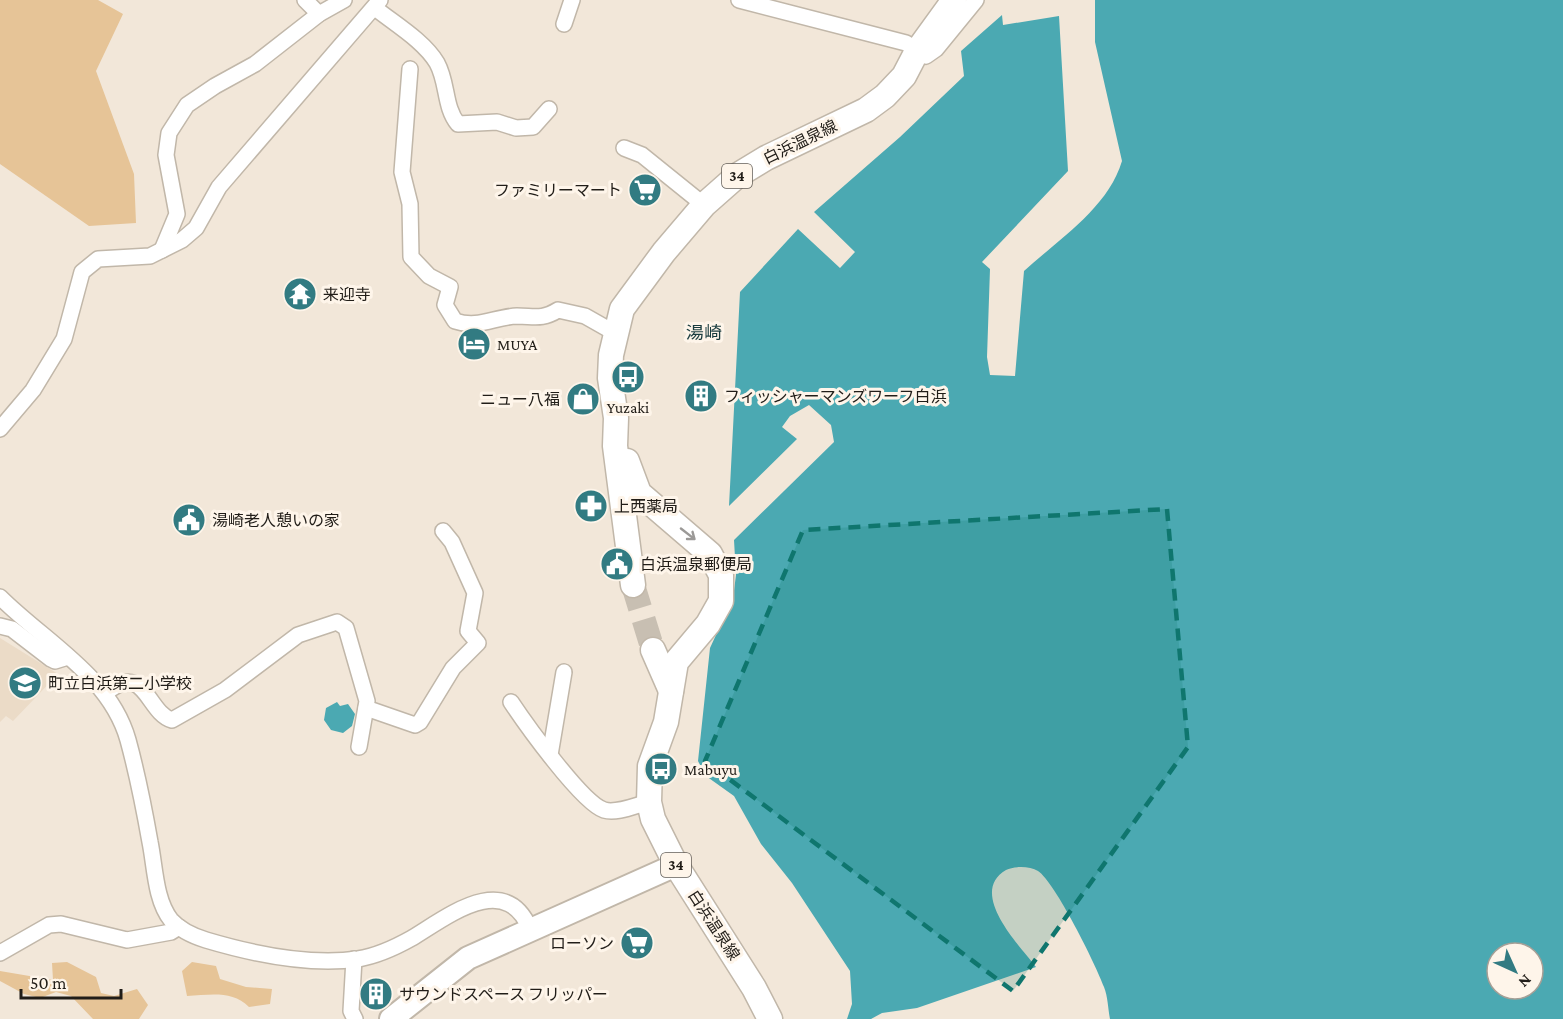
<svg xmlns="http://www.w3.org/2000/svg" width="1563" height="1019" font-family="'Crimson Pro','Noto Sans JP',serif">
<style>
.built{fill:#ebdbc7}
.green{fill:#e6c497}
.water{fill:#4ba9b2;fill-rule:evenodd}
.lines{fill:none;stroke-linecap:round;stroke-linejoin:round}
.primary-tunnel{stroke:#c8bfb2;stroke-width:24;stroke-dasharray:24 12;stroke-linecap:butt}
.street-casing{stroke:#c1b7a9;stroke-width:18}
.secondary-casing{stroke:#c1b7a9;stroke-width:26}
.primary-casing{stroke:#c1b7a9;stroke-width:27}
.street{stroke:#fff;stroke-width:15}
.secondary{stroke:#fff;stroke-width:22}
.primary{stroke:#fff;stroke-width:24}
.oneway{stroke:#9b9997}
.marked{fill:#0f766e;fill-opacity:0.2;stroke:#0f766e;stroke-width:4.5;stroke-dasharray:12 8;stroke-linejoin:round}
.labels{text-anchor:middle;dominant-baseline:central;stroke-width:6;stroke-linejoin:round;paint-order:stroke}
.shield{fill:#fef5ea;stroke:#635e57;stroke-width:1.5}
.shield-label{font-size:15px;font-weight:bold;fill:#211d18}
.street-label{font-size:16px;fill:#211d18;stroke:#fef5ea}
.poi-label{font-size:16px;fill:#211d18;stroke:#fef5ea;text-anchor:start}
.neighbourhood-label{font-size:18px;fill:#1a3c3f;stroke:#fef5ea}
</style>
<rect width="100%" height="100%" fill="#f2e7d9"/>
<!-- built -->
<polygon class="built" points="0,638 58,674 13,721 6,716 0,722"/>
<!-- green -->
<g class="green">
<polygon points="0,0 98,0 123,14 96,71 134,174 136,223 89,226 0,164"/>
<polygon points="67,962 96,977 101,993 114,996 137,989 148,1005 139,1019 93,1019 71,996 56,992 40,998 24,994 0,981 0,971 53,980 52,963"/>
<path d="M192 962 216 966 220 979 246 987 272 989 270 1004 249 1007C232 990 210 995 187 996L182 971Z"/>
</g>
<!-- water -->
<g class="water">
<path d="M1095 0H1563V1019H1110C1108 1009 1108 997 1104 987 1096 965 1055 882 1038 871 1030 866 1014 866 1006 870 967 893 1020 946 1036 967L917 1008 882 1013 871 1019H847L852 1004 850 971 792 883 761 844 734 796 706 776 698 761 710 648 733 598 736 575 734 540 834 442 831 425 809 405 790 416 782 427 797 439 729 506 740 292 798 229 840 268 855 252 814 212 900 137 964 76 961 51 1002 15 1003 25 1059 16 1068 171 982 262 990 269 987 357 990 375 1015 376 1024 271C1059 239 1108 208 1122 161L1095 42ZM1497 953H1533V989H1497Z"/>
<polygon points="337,702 340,706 348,704 355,714 352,726 343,733 331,730 324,720 326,708"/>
</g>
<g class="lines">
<!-- primary-tunnel -->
<polyline class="primary-tunnel" points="633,585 653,650"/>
<defs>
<g id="street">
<polyline points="305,0 319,14"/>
<polyline points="739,0 906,43 926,56 936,49 976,0"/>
<path d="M375 8C395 24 424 41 437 63 448 83 444 107 458 124L497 122 516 128 533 127 549 109"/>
<polyline points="564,24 572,0"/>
<path d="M410 69 402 172 410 204 411 257 429 276 450 287 445 305 455 321C478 329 494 317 517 316 534 316 542 320 558 310L585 316 615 333"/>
<polyline points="624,148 642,155 704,205"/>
<polyline points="162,250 177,214 166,155 169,133 187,105 215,86 255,64 319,14 344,0"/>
<polyline points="0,429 33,390 64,339 82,272 98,259 150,256 182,240 196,228 219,187 380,0"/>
<path d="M0 597C45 642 110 676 128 740 137 773 144 808 150 842 155 866 155 900 171 920 180 930 193 936 206 940 253 954 308 966 358 959 376 956 396 947 412 938 447 917 505 870 530 929"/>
<polyline points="0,626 12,629 51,659 55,661 68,657"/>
<path d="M106 693C145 660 147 713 172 720L225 690 298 635 337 622 346 628 367 701 359 747"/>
<path d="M511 702C525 723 582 803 604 810 617 814 636 805 649 802"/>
<polyline points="366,708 415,725 420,722 453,668 478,643 468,631 475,593 452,542 443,531"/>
<polyline points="550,755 564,672"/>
<polyline points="0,953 49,925 61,924 127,940 171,932 179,927"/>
<polyline points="354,959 351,1011 355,1019"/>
</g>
<polyline id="secondary" points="391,1019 468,958 676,865"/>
<g id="primary">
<polyline points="627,461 639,493 710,554 721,575 721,601 708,624 676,662 666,722 650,766 649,802 653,819 676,865 754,988 770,1019"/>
<polyline points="633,585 615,446 616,418 610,378 611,355 622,309 664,252 704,205 738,175 766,158 866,110 885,96 904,76 917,51 954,0"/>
<polyline points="653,650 671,691"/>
</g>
</defs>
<!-- street casing -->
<use href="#street" class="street-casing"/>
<!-- secondary casing -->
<use href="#secondary" class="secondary-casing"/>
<!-- primary casing -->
<use href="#primary" class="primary-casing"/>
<!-- street -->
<use href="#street" class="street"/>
<!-- secondary -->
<use href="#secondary" class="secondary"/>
<!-- primary -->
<use href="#primary" class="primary"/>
</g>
<!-- one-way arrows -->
<defs><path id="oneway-shaft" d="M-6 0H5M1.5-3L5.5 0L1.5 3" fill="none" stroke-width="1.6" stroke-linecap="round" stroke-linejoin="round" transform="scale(1.5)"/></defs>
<use class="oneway" href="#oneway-shaft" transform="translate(688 534) rotate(38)"/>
<!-- marked area -->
<path class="marked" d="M1167 509 1188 747 1013 991 705 761 803 530Z"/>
<!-- icons -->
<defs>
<symbol id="supermarket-disc" viewBox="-11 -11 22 22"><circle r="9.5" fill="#327b82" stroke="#fef5ea"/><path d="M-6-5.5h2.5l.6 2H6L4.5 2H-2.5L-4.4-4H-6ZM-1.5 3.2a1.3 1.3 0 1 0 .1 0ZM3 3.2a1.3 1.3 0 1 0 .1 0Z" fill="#fff"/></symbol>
<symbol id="temple-disc" viewBox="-11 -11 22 22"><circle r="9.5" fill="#327b82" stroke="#fef5ea"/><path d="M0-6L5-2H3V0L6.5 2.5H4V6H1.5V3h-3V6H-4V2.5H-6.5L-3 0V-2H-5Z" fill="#fff"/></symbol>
<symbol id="hotel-disc" viewBox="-11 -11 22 22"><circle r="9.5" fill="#327b82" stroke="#fef5ea"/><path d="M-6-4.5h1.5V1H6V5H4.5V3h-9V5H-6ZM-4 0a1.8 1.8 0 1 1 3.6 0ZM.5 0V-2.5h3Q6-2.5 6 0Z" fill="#fff"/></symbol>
<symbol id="bus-disc" viewBox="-11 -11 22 22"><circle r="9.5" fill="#327b82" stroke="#fef5ea"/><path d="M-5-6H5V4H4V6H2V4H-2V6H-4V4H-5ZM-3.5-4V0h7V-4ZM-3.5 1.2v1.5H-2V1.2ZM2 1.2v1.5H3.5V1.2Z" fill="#fff"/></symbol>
<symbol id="building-disc" viewBox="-11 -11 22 22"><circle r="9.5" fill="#327b82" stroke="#fef5ea"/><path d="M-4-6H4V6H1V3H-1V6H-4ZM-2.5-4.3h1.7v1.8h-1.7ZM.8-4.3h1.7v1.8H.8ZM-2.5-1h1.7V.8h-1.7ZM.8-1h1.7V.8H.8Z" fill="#fff"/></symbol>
<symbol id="shop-disc" viewBox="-11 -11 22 22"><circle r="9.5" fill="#327b82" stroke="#fef5ea"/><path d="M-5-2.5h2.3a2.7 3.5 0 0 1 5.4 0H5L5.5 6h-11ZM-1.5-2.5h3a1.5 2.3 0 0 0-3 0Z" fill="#fff"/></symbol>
<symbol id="pharmacy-disc" viewBox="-11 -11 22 22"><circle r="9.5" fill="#327b82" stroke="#fef5ea"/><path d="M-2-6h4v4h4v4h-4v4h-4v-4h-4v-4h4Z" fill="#fff"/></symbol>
<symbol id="civic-disc" viewBox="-11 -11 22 22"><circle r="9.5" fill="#327b82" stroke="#fef5ea"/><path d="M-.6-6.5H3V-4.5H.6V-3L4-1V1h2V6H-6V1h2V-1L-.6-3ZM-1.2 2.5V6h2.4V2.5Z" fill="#fff"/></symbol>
<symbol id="school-disc" viewBox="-11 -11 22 22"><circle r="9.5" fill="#327b82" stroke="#fef5ea"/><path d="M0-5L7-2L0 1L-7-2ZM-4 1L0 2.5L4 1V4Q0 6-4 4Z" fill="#fff"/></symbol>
</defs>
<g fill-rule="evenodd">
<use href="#supermarket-disc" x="626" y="171" width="38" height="38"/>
<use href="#temple-disc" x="281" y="275" width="38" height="38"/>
<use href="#hotel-disc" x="455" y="325" width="38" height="38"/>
<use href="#bus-disc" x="609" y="358" width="38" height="38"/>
<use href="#building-disc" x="682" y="377" width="38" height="38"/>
<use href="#shop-disc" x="564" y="380" width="38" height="38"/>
<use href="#pharmacy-disc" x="572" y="487" width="38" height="38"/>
<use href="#civic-disc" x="170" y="501" width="38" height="38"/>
<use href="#civic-disc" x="598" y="545" width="38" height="38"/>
<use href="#school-disc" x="6" y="664" width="38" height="38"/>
<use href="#bus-disc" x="642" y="750" width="38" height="38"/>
<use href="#supermarket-disc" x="618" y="924" width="38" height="38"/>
<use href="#building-disc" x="357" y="975" width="38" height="38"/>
</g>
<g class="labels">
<!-- shield labels -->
<g class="shield">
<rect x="722" y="164" width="30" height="24" rx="4.5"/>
<rect x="661" y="853" width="30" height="24" rx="4.5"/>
</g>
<g class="shield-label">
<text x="737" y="176">34</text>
<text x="676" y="865">34</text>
</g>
<!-- street labels -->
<g class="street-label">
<text transform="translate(800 142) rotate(-26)">白浜温泉線</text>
<text transform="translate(714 925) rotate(57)">白浜温泉線</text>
</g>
<!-- poi labels -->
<g class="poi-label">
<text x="622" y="190" text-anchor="end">ファミリーマート</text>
<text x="323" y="294">来迎寺</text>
<text x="497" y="344">MUYA</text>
<text x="724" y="396">フィッシャーマンズワーフ白浜</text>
<text x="560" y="399" text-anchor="end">ニュー八福</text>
<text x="628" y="407" text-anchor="middle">Yuzaki</text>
<text x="614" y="506">上西薬局</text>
<text x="212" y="520">湯崎老人憩いの家</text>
<text x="640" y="564">白浜温泉郵便局</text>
<text x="48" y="683">町立白浜第二小学校</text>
<text x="684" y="769">Mabuyu</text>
<text x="614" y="943" text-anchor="end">ローソン</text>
<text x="399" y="994">サウンドスペース フリッパー</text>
</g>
<!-- neighbourhood labels -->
<g class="neighbourhood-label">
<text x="704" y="333">湯崎</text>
</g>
</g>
<!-- north arrow -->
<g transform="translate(1515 971) rotate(135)"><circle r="28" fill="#fef5ea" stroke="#a69f96" stroke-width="1.5"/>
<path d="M0-4.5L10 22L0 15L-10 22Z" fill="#327b82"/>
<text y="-9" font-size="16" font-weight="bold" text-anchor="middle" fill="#211d18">N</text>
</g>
<!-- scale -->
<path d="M21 989v9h100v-9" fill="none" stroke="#211d18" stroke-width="3"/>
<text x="30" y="989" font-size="18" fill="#211d18" stroke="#fef5ea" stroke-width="4.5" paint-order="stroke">50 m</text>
</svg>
